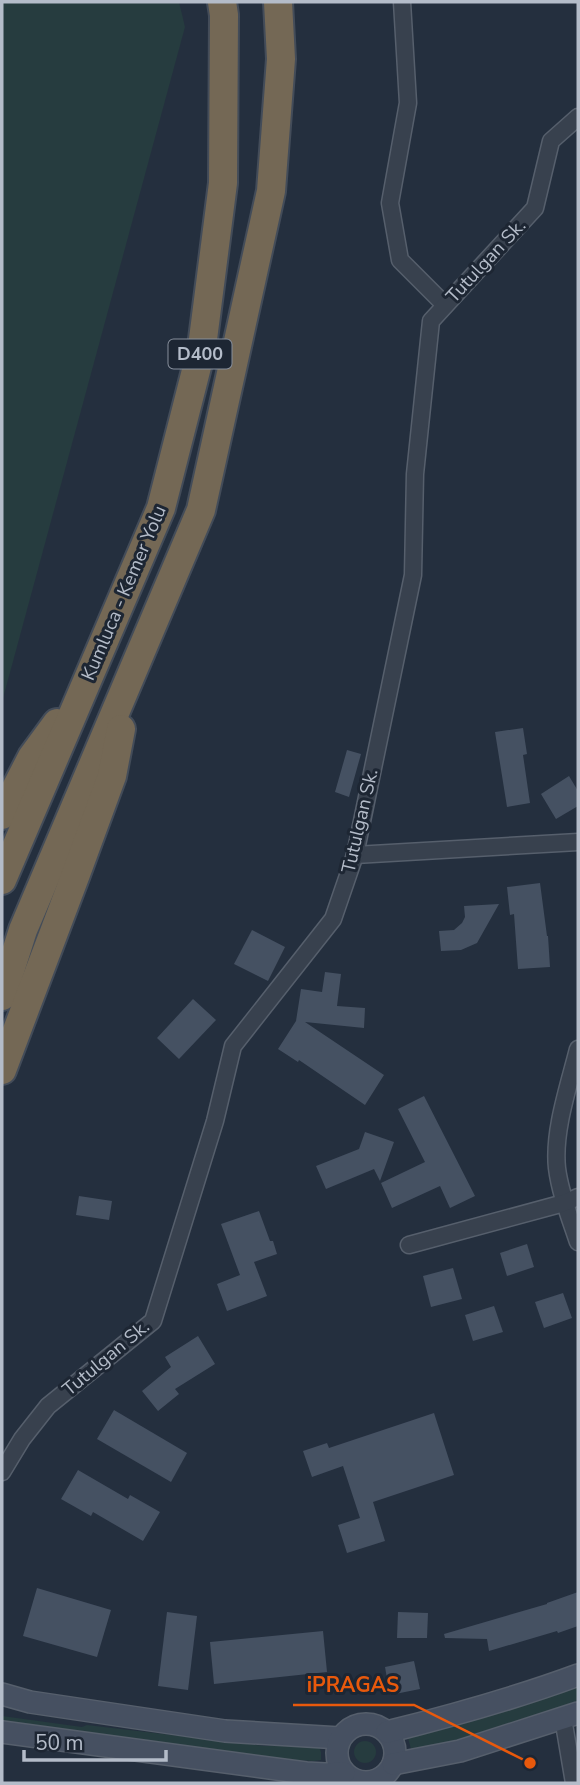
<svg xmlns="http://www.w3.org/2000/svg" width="580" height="1785" font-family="'Nunito Sans',sans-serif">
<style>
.green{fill:#263c3f}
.building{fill:#455162}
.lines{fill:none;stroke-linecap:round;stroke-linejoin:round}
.street-casing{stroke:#565f6c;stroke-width:19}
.secondary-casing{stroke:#565f6c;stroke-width:24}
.highway-casing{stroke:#434c59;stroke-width:32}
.street{stroke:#38414e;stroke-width:16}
.secondary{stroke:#465061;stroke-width:21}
.highway{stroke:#746855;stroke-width:28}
.labels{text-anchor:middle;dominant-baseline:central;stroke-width:6;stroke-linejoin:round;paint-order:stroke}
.shield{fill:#1d2633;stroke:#878f9c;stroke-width:2}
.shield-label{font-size:18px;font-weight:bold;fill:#b4bcc9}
.street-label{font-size:19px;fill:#b4bcc9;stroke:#1d2633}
.leader{fill:none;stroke:#e8590c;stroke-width:2.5}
.callout-dot{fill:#e8590c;stroke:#1d2633;stroke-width:2.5}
.callout-label{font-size:21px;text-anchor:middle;font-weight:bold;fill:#e8590c;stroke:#1d2633;stroke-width:6;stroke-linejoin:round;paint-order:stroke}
</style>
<rect width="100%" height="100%" fill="#242f3e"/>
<!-- green -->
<g class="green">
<polygon points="2,2 179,2 185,27 2,702"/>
<polygon points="578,1686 578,1701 456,1740 414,1751 411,1749 407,1735 486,1717"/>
<polygon points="2,1716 82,1727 87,1725 265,1746 318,1744 321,1752 321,1760 314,1761 256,1758 2,1721"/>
<circle cx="365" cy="1752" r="11"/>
</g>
<!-- building -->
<g class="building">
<polygon points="523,728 527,754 523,755 530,803 507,807 495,732"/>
<polygon points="347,750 361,754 349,797 335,792"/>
<polygon points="569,776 578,791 578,806 556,819 541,794"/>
<polygon points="540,883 547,936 548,936 550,967 518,969 514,914 510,915 507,887"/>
<polygon points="499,904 477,943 461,950 441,951 439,931 454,930 462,923 465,917 464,906"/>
<polygon points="252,930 285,947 268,981 234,964"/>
<polygon points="325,972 341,974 337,1006 365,1008 364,1028 305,1022 384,1075 365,1105 299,1060 298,1062 278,1049 296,1021 301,989 322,992"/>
<polygon points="193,999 216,1020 179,1059 157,1038"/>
<polygon points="424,1096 475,1196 450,1208 440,1186 392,1208 381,1183 425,1162 398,1109"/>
<polygon points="365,1132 394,1142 380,1181 374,1169 326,1189 316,1166 359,1149"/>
<polygon points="79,1196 112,1201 109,1220 76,1215"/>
<polygon points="259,1211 270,1241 273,1241 277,1254 254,1262 267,1296 227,1311 217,1284 240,1275 221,1224"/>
<polygon points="527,1244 534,1267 507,1276 500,1253"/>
<polygon points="453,1268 462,1299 431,1307 423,1276"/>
<polygon points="563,1293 572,1318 544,1328 535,1302"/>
<polygon points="494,1306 503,1332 473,1341 465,1315"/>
<polygon points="198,1336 215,1364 175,1389 179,1394 158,1411 142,1391 171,1367 165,1357"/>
<polygon points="114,1410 187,1453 171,1482 97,1439"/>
<polygon points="434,1413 454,1475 373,1502 385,1541 347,1553 338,1525 360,1518 343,1466 312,1477 303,1451 327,1443 329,1448"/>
<polygon points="78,1470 128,1499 130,1495 160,1512 143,1541 93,1512 91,1516 61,1499"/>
<polygon points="37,1588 111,1610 97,1657 23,1636"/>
<polygon points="578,1592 578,1626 558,1633 557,1631 489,1651 487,1639 445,1638 444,1634 547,1604 547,1603"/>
<polygon points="167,1612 197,1616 188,1690 158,1686"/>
<polygon points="398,1612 428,1613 427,1638 397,1638"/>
<polygon points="323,1631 327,1672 214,1684 210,1642"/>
<polygon points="414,1661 420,1689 390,1695 385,1667"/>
</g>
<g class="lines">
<defs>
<g id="street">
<polyline points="402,2 408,103 390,203 400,260 445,305"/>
<polyline points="355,855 578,842"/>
<path d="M578 1049C569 1085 553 1131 557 1168 560 1193 570 1218 578 1242"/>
<polyline points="409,1245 564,1203 578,1197"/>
<polyline points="2,1472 22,1439 48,1406 153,1321 215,1121 233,1046 333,919 355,855 413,575 415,474 431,321 535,208 551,141 578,117"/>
<polyline points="563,1718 574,1783"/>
<polyline points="375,1781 376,1783"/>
</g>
<g id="secondary">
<polyline points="2,1694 30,1702 225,1731 340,1738"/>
<circle cx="366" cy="1753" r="29"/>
<polyline points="2,1732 306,1773 325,1774 344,1773"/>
<path d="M387 1732C451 1716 516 1698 578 1675"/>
<polyline points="393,1764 460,1751 578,1713"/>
</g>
<g id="highway">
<polyline points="2,815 32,757 57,723"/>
<polyline points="2,880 161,508 202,347 223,183 224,15 222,2"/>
<polyline points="2,996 23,930 201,510 271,191 281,59 278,2"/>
<polyline points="2,1070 76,874 112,776 121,729"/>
</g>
</defs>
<!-- street casing -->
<use href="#street" class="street-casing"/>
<!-- secondary casing -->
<use href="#secondary" class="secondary-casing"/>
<!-- highway casing -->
<use href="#highway" class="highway-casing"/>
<!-- street -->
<use href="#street" class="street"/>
<!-- secondary -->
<use href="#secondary" class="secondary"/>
<!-- highway -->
<use href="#highway" class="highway"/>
</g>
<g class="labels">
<!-- shield labels -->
<rect class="shield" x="168.5" y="339.5" width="63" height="29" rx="5"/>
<g class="shield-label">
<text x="200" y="354">D400</text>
</g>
<!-- street labels -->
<g class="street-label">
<text transform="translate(486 261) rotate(-47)">Tutulgan Sk.</text>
<text transform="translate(124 593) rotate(-67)">Kumluca - Kemer Yolu</text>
<text transform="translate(360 821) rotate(-77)">Tutulgan Sk.</text>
<text transform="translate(106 1358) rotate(-40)">Tutulgan Sk.</text>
</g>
</g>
<!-- callouts -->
<path class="leader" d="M530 1763L414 1705H293"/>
<circle class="callout-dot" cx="530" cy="1763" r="7"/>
<g class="callout-label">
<text x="353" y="1692">iPRAGAS</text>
</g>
<!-- border -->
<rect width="580" height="1785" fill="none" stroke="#b4bcc9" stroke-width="7"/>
<!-- scale -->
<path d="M24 1750v10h142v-10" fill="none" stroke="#b4bcc9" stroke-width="3.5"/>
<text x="35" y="1750" font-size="21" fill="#b4bcc9" stroke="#1d2633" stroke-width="5" paint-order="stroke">50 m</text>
</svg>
